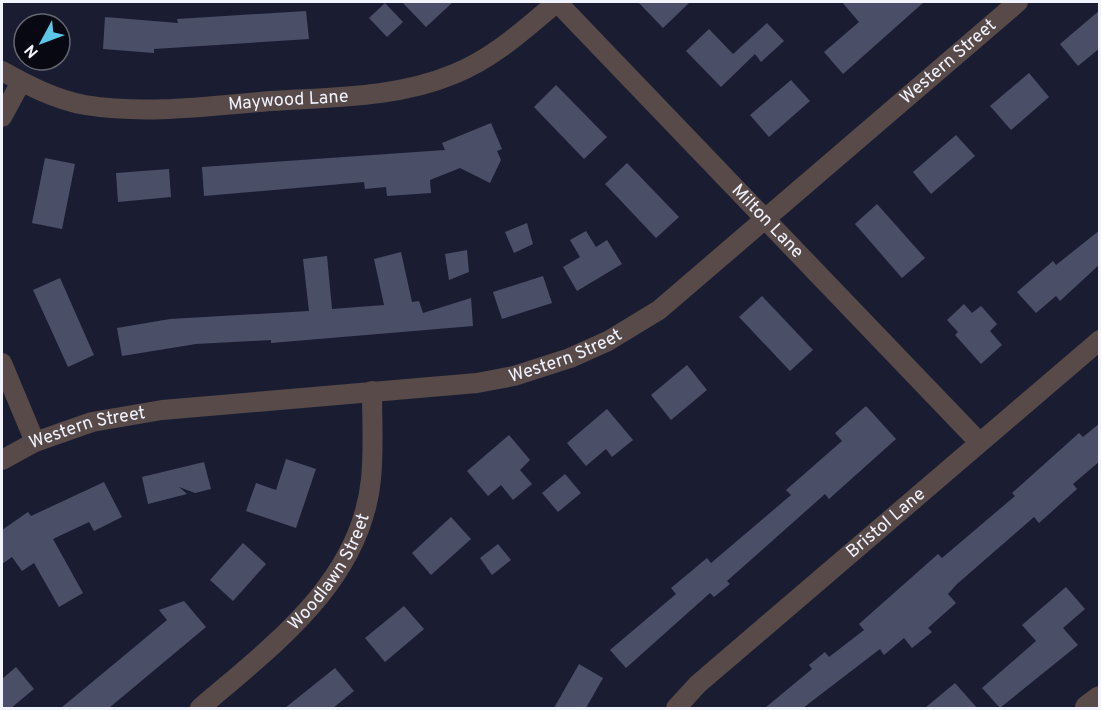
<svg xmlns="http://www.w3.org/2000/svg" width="1101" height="710" font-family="Overpass,sans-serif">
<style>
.building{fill:#4b4e67}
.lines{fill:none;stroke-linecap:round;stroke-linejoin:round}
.minor{stroke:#574a48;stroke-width:20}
.tertiary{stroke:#574a48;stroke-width:26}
.labels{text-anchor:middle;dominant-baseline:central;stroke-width:4.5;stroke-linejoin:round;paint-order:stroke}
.street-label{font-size:18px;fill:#f1f3ff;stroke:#070811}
</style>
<rect width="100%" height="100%" fill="#1a1d32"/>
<!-- building -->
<g class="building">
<polygon points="402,2 453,2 426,27"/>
<polygon points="638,2 690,2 663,28"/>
<polygon points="842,2 924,2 843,74 824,52 859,22"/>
<polygon points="385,3 403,22 387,37 369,18"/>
<polygon points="1100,10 1100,48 1078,66 1060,44"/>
<polygon points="306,11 309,39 154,49 154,53 103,49 105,17 178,23 177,19"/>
<polygon points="767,23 784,41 761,62 755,54 721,87 686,51 709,29 733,54"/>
<polygon points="1029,73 1049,97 1011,130 990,106"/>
<polygon points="791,80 810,101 769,137 750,115"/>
<polygon points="556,85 607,137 584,159 534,107"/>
<polygon points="491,123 502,149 497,151 501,160 490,183 460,168 430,180 431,193 387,196 386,187 365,189 364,182 204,196 202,167 445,150 442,143"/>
<polygon points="956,135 975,156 931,194 913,172"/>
<polygon points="45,158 75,164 62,229 32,223"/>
<polygon points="627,163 679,217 656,238 605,184"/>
<polygon points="169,169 171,197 118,202 116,173"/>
<polygon points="877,204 925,258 902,278 855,224"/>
<polygon points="527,223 533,244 514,253 505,232"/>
<polygon points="1100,230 1100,264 1060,301 1056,296 1036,313 1017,292 1053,261 1056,265"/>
<polygon points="586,231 596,247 607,240 622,264 577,291 563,267 580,257 570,240"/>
<polygon points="467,250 469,272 449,280 445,254"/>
<polygon points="401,252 412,302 419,301 423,313 471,298 473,326 271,343 271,340 196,344 122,356 117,328 170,319 309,311 303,259 327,256 332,309 384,305 374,259"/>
<polygon points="543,276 552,303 502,319 493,292"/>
<polygon points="60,278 94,355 68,367 33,290"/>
<polygon points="762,296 813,350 790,371 739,317"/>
<polygon points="964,304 972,313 981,306 997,324 990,331 1002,345 981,364 955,335 958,332 947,320"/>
<polygon points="687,365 707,390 671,420 651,395"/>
<polygon points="866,406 896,439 829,499 825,494 727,581 730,584 714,597 710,593 626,668 610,650 676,594 671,588 707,558 711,563 791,495 786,490 842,441 835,433"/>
<polygon points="607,409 633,440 612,457 606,449 586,466 567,443"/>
<polygon points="1100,423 1100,461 1073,484 1077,489 1039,523 1034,517 957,584 948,594 956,603 928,628 932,632 912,648 904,638 884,655 880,649 803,708 765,708 812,669 809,665 825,652 829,657 864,630 859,624 938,554 942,558 1015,496 1012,493 1079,433 1083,437"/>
<polygon points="509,435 530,460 520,470 532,484 513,500 501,485 488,496 467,471"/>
<polygon points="286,459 316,469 296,528 246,511 256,483 276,490"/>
<polygon points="204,462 211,489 195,493 179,487 187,494 148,504 142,477"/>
<polygon points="565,474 581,493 558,512 542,493"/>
<polygon points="104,482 122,517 94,531 89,522 53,539 83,593 59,607 34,563 22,571 12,557 2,564 2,530 28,512 31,516"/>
<polygon points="451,517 471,539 431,575 412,553"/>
<polygon points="243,543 266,564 233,601 210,580"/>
<polygon points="498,544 511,560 492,575 480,558"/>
<polygon points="1066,587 1085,609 1063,628 1078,645 1000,708 982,688 1036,641 1022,625"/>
<polygon points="184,601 206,627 109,708 61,708 167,620 159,610"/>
<polygon points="404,606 424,629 385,662 365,638"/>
<polygon points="579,664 603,678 586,708 554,708"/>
<polygon points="16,667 34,689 11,708 2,708 2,679"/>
<polygon points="335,668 354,691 333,708 285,708"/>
<polygon points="955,683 977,708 925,708"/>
</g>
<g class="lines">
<!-- minor -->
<g class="minor">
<path id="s1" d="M557 2 979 442"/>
<path id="s2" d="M2 71C27 85 56 100 85 105 147 115 209 106 271 101 332 97 397 98 454 74 494 58 525 29 557 2"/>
<polyline points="2,117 21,82"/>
<polyline points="2,363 35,442"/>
<path id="s3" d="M2 460 35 442 92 422 162 410 477 383 514 376 570 358 608 341 659 310 1018 2"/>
<path id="s4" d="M200 708C272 646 361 582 371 479 374 450 372 420 372 391"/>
<path id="s5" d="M676 708 698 684 1100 340"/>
</g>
<!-- tertiary -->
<polyline class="tertiary" points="1088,708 1100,699"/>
</g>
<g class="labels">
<!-- street labels -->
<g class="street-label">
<text stroke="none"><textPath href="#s3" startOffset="1064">Western Street</textPath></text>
<text stroke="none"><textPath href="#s2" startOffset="294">Maywood Lane</textPath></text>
<text stroke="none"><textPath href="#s1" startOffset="304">Milton Lane</textPath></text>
<text stroke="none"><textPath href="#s3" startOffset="578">Western Street</textPath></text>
<text stroke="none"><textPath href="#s3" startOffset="92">Western Street</textPath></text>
<text stroke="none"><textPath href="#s5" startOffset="280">Bristol Lane</textPath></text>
<text stroke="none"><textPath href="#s4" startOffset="190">Woodlawn Street</textPath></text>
</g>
</g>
<!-- border -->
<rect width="1101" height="710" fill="none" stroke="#f1f3ff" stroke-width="6"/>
<!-- north arrow -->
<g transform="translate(42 42) rotate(229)"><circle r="28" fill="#070811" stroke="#656670" stroke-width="1.5"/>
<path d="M0-4.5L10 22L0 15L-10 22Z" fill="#5dc7e8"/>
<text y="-9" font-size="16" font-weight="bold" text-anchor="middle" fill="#f1f3ff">N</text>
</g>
</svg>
